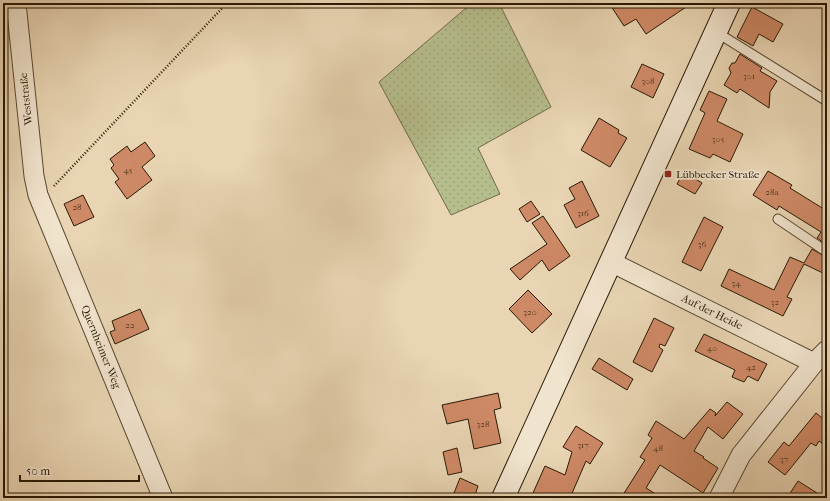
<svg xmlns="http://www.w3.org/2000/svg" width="830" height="501" font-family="'IM FELL French Canon',serif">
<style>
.grass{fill:url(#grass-dots);stroke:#706c48}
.building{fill:#ce8966;stroke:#291a05}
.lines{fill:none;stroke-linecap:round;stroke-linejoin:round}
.lane-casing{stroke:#594930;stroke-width:11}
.street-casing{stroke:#594930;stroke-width:21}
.secondary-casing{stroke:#291a05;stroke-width:24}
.path{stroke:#291a05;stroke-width:2.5;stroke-dasharray:1 2;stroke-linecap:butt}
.lane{stroke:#f1e4ce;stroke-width:9}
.street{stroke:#f1e4ce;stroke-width:19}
.secondary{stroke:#f1e4ce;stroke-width:22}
.poi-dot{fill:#8f2418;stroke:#f1e4ce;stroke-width:1.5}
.labels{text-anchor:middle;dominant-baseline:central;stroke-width:3.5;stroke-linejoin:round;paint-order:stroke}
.number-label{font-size:9px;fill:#52361d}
.street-label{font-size:11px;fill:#291a05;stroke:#f1e4ce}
.poi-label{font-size:11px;fill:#291a05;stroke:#f1e4ce;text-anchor:start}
</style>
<defs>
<pattern id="grass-dots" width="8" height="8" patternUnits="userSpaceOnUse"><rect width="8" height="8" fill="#b6bd8c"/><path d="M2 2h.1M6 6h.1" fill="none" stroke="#9ca277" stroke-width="1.8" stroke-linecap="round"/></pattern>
</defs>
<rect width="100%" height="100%" fill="#e9d5b3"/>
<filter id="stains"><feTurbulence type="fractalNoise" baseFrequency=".005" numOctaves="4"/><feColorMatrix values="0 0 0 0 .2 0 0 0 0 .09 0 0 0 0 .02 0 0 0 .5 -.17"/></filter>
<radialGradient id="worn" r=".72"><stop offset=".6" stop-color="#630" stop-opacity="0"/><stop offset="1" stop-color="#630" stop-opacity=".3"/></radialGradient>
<!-- grass -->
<polygon class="grass" points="472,3 499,3 551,107 478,148 500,194 451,215 379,82"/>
<!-- building -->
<g class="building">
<polygon points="609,3 692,3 646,34 636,19 624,26"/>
<polygon points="752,7 783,24 773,42 759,34 753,46 737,37"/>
<polygon points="740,54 762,68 760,71 777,81 770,92 769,108 740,89 737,93 724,85 731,73 729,68 732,63 735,63"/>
<polygon points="642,64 664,74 653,98 631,87"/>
<polygon points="709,91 727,99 717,121 743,134 730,162 713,154 710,158 689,149 705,113 700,110"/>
<polygon points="599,118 619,130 618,133 627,138 610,167 581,150"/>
<polygon points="145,142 155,156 142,167 152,180 127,199 115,182 119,179 111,168 114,165 110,159 127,146 131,152"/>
<polygon points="768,171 792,185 790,188 827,211 827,245 817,238 821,232 779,206 777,210 753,195"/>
<polygon points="684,172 702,183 695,194 677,184"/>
<polygon points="582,181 599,216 576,228 564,205 575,199 569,188"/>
<polygon points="83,195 94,217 74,226 64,204"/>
<polygon points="531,201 540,214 527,222 519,209"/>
<polygon points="543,216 570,256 549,271 542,260 520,280 510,269 547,244 532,223"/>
<polygon points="704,217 723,227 701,271 682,262"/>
<polygon points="812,249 827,258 827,275 804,264 787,297 792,299 783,316 721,286 729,269 774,290 790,257 804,263"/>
<polygon points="528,290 552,314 532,333 509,309"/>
<polygon points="140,309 149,329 115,344 110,332 115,330 112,321"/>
<polygon points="654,318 674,328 665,346 660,344 659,347 663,350 652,372 633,362"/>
<polygon points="704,334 767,364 758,381 748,376 744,382 732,377 735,370 695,351"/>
<polygon points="599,358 633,379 627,390 592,369"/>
<polygon points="498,393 501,408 494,410 501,443 474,449 468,419 447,424 442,405"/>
<polygon points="727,402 743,414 723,439 708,427 694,451 704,457 703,458 718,468 703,493 660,465 646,488 662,498 621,498 645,460 640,457 652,438 648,435 656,421 684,439 710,409 716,413 715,416"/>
<polygon points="816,413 827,422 827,447 819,441 816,446 811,443 785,475 768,462 784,442 789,446"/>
<polygon points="576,426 603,443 590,464 586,461 570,498 545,498 533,493 545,466 565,475 572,452 563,447"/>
<polygon points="457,448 462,472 448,475 443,452"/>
<polygon points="460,478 478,486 474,498 452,498"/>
<polygon points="798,481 825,498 787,498"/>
</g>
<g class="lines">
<defs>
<g id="lane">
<polyline points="716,32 827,101"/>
<polyline points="778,219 827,252"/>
</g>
<g id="street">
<polyline points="16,3 34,176 38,195 163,498"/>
<polyline points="611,262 814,363"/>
<polyline points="719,498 741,455 814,363 827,350"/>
</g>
<polyline id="secondary" points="503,498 729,3"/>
</defs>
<!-- lane casing -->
<use href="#lane" class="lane-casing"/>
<!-- street casing -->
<use href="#street" class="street-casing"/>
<!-- secondary casing -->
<use href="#secondary" class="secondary-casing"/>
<!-- path -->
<polyline class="path" points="54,186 227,3"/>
<!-- lane -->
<use href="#lane" class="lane"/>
<!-- street -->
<use href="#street" class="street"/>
<!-- secondary -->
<use href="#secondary" class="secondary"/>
</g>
<!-- markers -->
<rect class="poi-dot" x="664" y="170" width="8" height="8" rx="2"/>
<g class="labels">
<!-- number labels -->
<g class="number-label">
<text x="749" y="76">301</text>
<text x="648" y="81">308</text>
<text x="718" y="139">305</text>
<text x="128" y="170">45</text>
<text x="772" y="192">28a</text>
<text x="77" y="207">28</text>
<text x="583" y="213">316</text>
<text x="702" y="244">36</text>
<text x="736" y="283">34</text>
<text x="775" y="302">32</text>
<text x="530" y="312">320</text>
<text x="130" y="325">22</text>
<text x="712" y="348">40</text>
<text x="751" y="367">42</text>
<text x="483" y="424">328</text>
<text x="583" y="445">317</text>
<text x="658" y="448">48</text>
<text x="784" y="459">37</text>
</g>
<!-- street labels -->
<g class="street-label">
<text transform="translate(26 99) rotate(-96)">Weststraße</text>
<text transform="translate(712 312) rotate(26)">Auf der Heide</text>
<text transform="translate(101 347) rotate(68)">Quernheimer Weg</text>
</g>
<!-- poi labels -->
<g class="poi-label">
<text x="676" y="174">Lübbecker Straße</text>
</g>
</g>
<!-- margin -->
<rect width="830" height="501" fill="none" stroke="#e9d5b3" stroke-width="16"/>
<rect x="4" y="4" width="822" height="493" fill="none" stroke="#291a05" stroke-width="2"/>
<rect x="8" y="8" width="814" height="485" fill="none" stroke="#291a05"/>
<!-- scale -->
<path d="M20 475v6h119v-6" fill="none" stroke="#291a05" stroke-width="2"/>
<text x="26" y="475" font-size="12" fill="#291a05" stroke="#f1e4ce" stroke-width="3" paint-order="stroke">50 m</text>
<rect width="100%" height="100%" filter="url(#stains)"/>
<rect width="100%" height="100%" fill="url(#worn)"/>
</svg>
